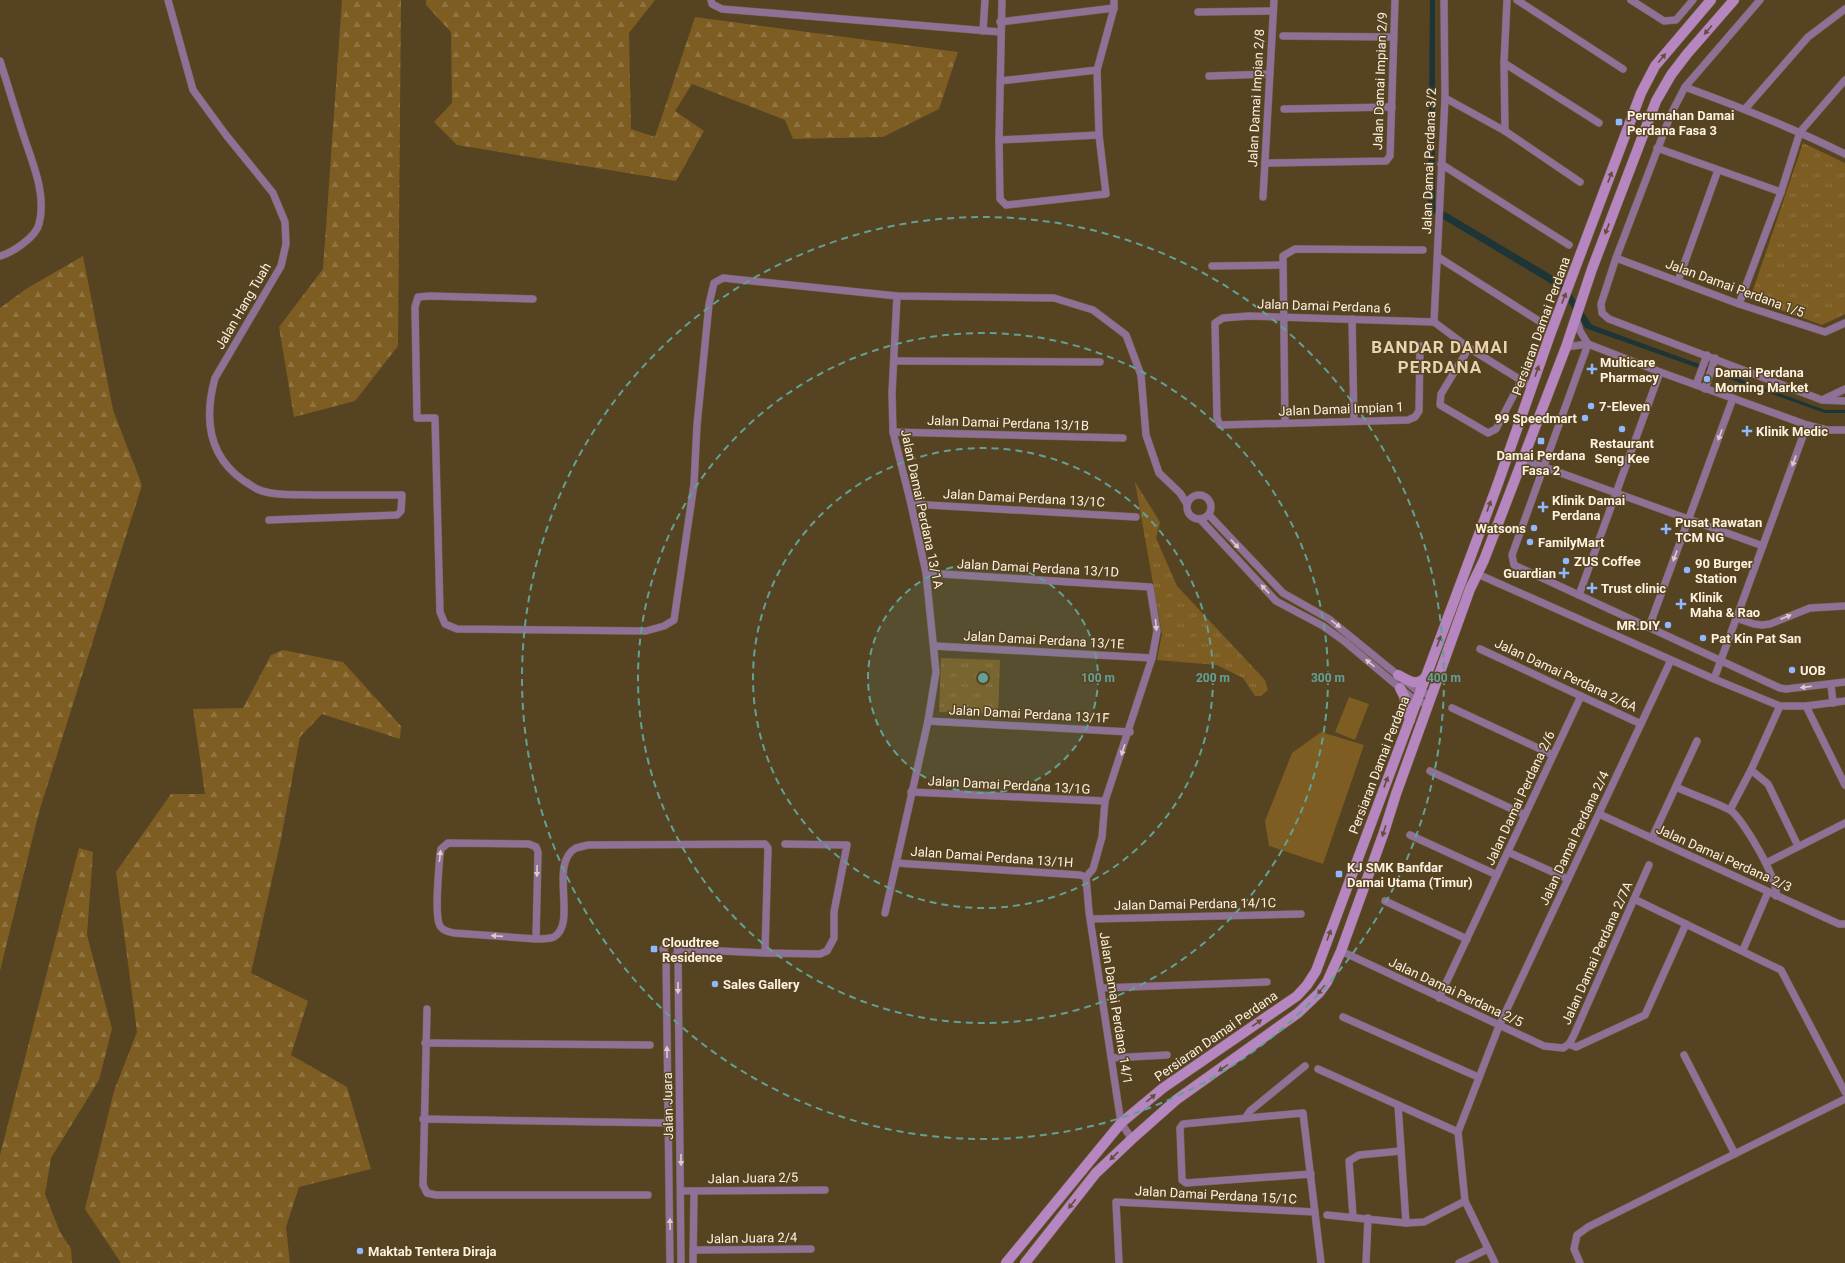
<svg xmlns="http://www.w3.org/2000/svg" width="1845" height="1263" font-family="Roboto,sans-serif">
<style>
.grass{fill:url(#grass-tufts)}
.forest{fill:url(#forest-firs)}
.pitch{fill:#7d5d22}
.water{fill:#1d3536}
.lines{fill:none;stroke-linecap:round;stroke-linejoin:round}
.street-casing{stroke:#746244;stroke-width:8}
.secondary-casing{stroke:#746244;stroke-width:11}
.street{stroke:#8f7096;stroke-width:7}
.secondary{stroke:#b686c1;stroke-width:10}
.oneway{fill:#644d3a}
.oneway2{fill:#dccbc9}
.ring{fill:none;stroke:#62a196;stroke-width:2;stroke-dasharray:7 5}
.poi-dot{fill:#8fb8fd;stroke:#564322;stroke-width:1.5}
.labels{text-anchor:middle;dominant-baseline:central;stroke-width:3;stroke-linejoin:round;paint-order:stroke}
.street-label{font-size:13px;fill:#fdf2df;stroke:#564322}
.poi-label{font-size:13px;font-weight:bold;fill:#fdf2df;stroke:#564322;text-anchor:start}
.district-label{font-size:17px;font-weight:bold;letter-spacing:1px;fill:#ead3ae;stroke:#564322}
.centre{fill:#62a196;stroke:#564322;stroke-width:2}
.ring-label{font-size:12px;text-anchor:middle;font-weight:bold;fill:#62a196;stroke:#564322;stroke-width:3;stroke-linejoin:round;paint-order:stroke}
</style>
<defs>
<pattern id="grass-tufts" width="24" height="20" patternUnits="userSpaceOnUse"><rect width="24" height="20" fill="#7d5d22"/><path d="M3 7l-1-3M5 7V3M7 7l1-3M15 17l-1-3M17 17v-4M19 17l1-3" fill="none" stroke="#907542"/></pattern>
<pattern id="forest-firs" width="22" height="20" patternUnits="userSpaceOnUse"><rect width="22" height="20" fill="#7d5d22"/><path d="M5 1l3.5 6h-7zM16 11l3.5 6h-7z" fill="#907542"/></pattern>
</defs>
<rect width="100%" height="100%" fill="#564322"/>
<!-- grass -->
<g class="grass">
<polygon points="1803,143 1845,163 1845,314 1822,325 1750,299"/>
<polygon points="1135,482 1160,522 1156,538 1177,586 1265,680 1268,690 1261,696 1255,696 1243,678 1217,665 1157,660 1162,634"/>
<polygon points="941,658 1000,660 998,714 939,712"/>
</g>
<!-- forest -->
<g class="forest">
<polygon points="342,0 401,0 398,346 355,401 294,417 279,327 323,269"/>
<polygon points="426,0 655,0 629,33 631,129 655,137 695,17 958,52 939,109 883,137 793,139 785,120 692,84 675,111 704,131 676,181 457,145 434,122 452,103 451,32 426,5"/>
<polygon points="83,256 113,410 142,485 39,812 0,971 0,308 26,289"/>
<polygon points="283,650 343,662 401,726 400,739 322,714 300,737 280,844 251,973 308,1001 291,1055 347,1087 371,1169 299,1187 286,1227 290,1263 121,1263 85,1209 114,1091 137,1032 116,872 171,794 205,794 193,709 243,708 271,655"/>
<polygon points="79,848 93,852 87,935 112,1029 99,1080 51,1158 45,1194 60,1232 71,1249 72,1263 0,1263 0,1155"/>
</g>
<!-- pitch -->
<g class="pitch">
<polygon points="1349,697 1369,704 1355,740 1335,732"/>
<polygon points="1321,732 1364,745 1323,864 1269,846 1265,821 1292,753"/>
</g>
<!-- water -->
<polygon class="water" points="1430,0 1435,0 1435,206 1563,282 1592,325 1825,410 1845,410 1845,413 1825,413 1585,328 1560,289 1428,210"/>
<g class="lines">
<defs>
<g id="street">
<path d="M168 0 193 90 226 135 273 193 285 222 286 244 281 266 215 378C204 418 208 456 244 481 248 483 253 487 257 489 275 497 298 494 317 495 345 495 374 495 402 495L401 511 397 515 269 520"/>
<polyline points="711,0 712,4 722,9 1000,32"/>
<polyline points="1002,0 999,140 1000,199 1006,205 1106,194 1099,135 1097,70 1114,8 1114,0"/>
<polyline points="1517,0 1623,69"/>
<polyline points="1631,0 1664,21 1676,20 1693,0"/>
<polyline points="1760,0 1685,87 1671,114 1616,258 1601,304 1602,313 1609,319 1822,400 1845,401"/>
<polyline points="1198,12 1273,11"/>
<polyline points="1000,22 1114,8"/>
<polyline points="983,31 985,0"/>
<polyline points="1283,36 1393,37"/>
<path d="M0 61C8 85 15 110 23 134 32 162 47 194 39 224 36 237 12 253 0 256"/>
<polyline points="1504,63 1599,123"/>
<polyline points="1209,76 1270,74"/>
<polyline points="1000,81 1097,70"/>
<path d="M1685 87C1740 107 1793 128 1845 154"/>
<polyline points="1445,98 1505,131 1580,182"/>
<polyline points="1284,109 1392,107"/>
<polyline points="1745,109 1808,37 1845,9"/>
<polyline points="1505,131 1504,63 1507,0"/>
<polyline points="999,140 1099,135"/>
<polyline points="1657,148 1781,192"/>
<polyline points="1265,163 1386,161 1390,156 1395,0"/>
<polyline points="1441,164 1569,245"/>
<polyline points="1263,197 1274,0"/>
<polyline points="1438,257 1539,321"/>
<polyline points="1616,258 1739,304 1825,332 1845,323"/>
<polyline points="1212,266 1282,265"/>
<polyline points="1678,281 1718,170"/>
<polyline points="533,299 430,296 418,297 415,307 417,418 435,418 440,612 445,624 457,629 646,631 664,626 674,620 694,484 697,425 709,304 714,283 723,278 897,296 1054,298 1093,310 1126,335 1141,375 1146,435 1159,473 1180,493 1187,504"/>
<polyline points="1739,304 1781,192 1800,132 1845,80"/>
<polyline points="1576,318 1580,331 1588,344"/>
<polyline points="1352,319 1354,421"/>
<polyline points="1434,322 1445,98 1444,0"/>
<polyline points="1434,322 1469,348 1532,387"/>
<polyline points="1588,344 1512,555 1514,565 1780,688 1786,689 1845,682"/>
<polyline points="1420,346 1419,411 1415,417 1408,420 1220,425 1217,418 1215,323 1223,318 1249,316 1434,322"/>
<polyline points="1566,347 1588,344 1660,372 1807,425 1827,430 1845,430"/>
<polyline points="1469,348 1441,394 1440,405 1488,433 1496,429 1521,381"/>
<polyline points="894,361 1100,362"/>
<polyline points="1696,385 1707,355"/>
<polyline points="1705,389 1715,358"/>
<polyline points="1824,399 1845,389"/>
<polyline points="1285,423 1283,256 1295,249 1423,250"/>
<polyline points="893,432 1123,438"/>
<polyline points="1508,454 1763,546"/>
<circle cx="1199" cy="507" r="12"/>
<polyline points="911,504 1136,517"/>
<polyline points="1209,515 1283,593 1329,619 1415,689 1431,696"/>
<polyline points="1200,519 1276,601 1323,626 1344,641 1412,698 1428,705"/>
<polyline points="926,573 1150,587 1157,631 1152,658 1105,801 1102,837 1093,869 1086,877"/>
<polyline points="1482,576 1714,679 1780,706 1806,706 1845,701"/>
<polyline points="1579,595 1660,372"/>
<polyline points="1736,618 1754,624 1762,625 1770,624 1810,608 1845,606"/>
<polyline points="1649,627 1733,398"/>
<polyline points="934,646 1152,658"/>
<polyline points="1480,649 1641,724"/>
<polyline points="1714,679 1807,425"/>
<polyline points="1831,684 1833,703"/>
<polyline points="1806,706 1845,785"/>
<polyline points="1452,708 1553,755"/>
<polyline points="928,721 1130,732"/>
<polyline points="1751,770 1768,784 1798,846"/>
<polyline points="1430,771 1525,815"/>
<path d="M1676 787C1693 795 1713 801 1730 810 1742 817 1780 882 1776 896"/>
<polyline points="911,792 1105,801"/>
<polyline points="1730,810 1751,770 1780,706"/>
<polyline points="1599,814 1839,924 1845,924"/>
<polyline points="1410,835 1497,875"/>
<polyline points="1652,838 1697,741"/>
<polyline points="1508,852 1568,879"/>
<polyline points="896,863 1080,875 1086,877"/>
<polyline points="1766,863 1845,823"/>
<polyline points="1086,877 1089,912 1121,1123 1132,1139"/>
<polyline points="1634,899 1781,970 1845,1092"/>
<polyline points="1385,901 1467,939"/>
<polyline points="885,913 928,721 936,672 926,573 911,504 893,432 892,393 897,296"/>
<polyline points="1091,919 1301,914"/>
<path d="M536 939 538 852 536 847 529 844 448 843 441 849 440 854C439 868 434 916 440 926 443 931 449 932 454 933L536 939C542 939 549 939 554 937 578 923 548 863 576 848 580 847 584 846 588 845L765 844 768 848 765 953"/>
<polyline points="678,949 765,953 820,954 827,951 834,938 834,912 847,845 785,844"/>
<polyline points="1743,950 1768,892"/>
<polyline points="678,951 681,1263"/>
<polyline points="1341,951 1544,1046 1563,1048 1569,1044 1573,1037 1649,865"/>
<polyline points="666,956 669,958 676,956 678,949 676,945 669,943 663,949 666,956 670,1263"/>
<polyline points="1102,988 1267,982"/>
<polyline points="1439,998 1581,696"/>
<polyline points="427,1009 423,1185 427,1193 436,1195 648,1195"/>
<polyline points="1343,1017 1478,1077"/>
<polyline points="425,1043 650,1045"/>
<polyline points="1569,1044 1576,1047 1645,1015 1686,924"/>
<polyline points="1684,1055 1735,1154"/>
<polyline points="1112,1058 1167,1055"/>
<polyline points="1318,1069 1458,1132"/>
<polyline points="1398,1105 1406,1223"/>
<polyline points="1246,1117 1250,1111 1305,1066"/>
<polyline points="423,1119 669,1123"/>
<polyline points="1311,1174 1186,1183 1182,1180 1180,1128 1183,1124 1303,1113 1321,1263"/>
<polyline points="681,1191 825,1190"/>
<polyline points="1327,1215 1406,1223 1424,1222 1465,1201"/>
<polyline points="1353,1216 1349,1161 1359,1155 1401,1151"/>
<polyline points="693,1250 811,1249"/>
<polyline points="693,1263 694,1192"/>
<polyline points="1119,1263 1116,1202 1315,1212"/>
<polyline points="1366,1263 1368,1218"/>
<polyline points="1459,1263 1488,1249"/>
<polyline points="1495,1263 1465,1201 1458,1132 1499,1026 1671,660"/>
<polyline points="1580,1263 1574,1249 1577,1235 1588,1227 1845,1099"/>
</g>
<g id="secondary">
<path d="M1398 675C1408 680 1415 687 1425 678"/>
<polyline points="1400,688 1404,696 1410,720"/>
<polyline points="1006,1263 1121,1123 1163,1088 1297,996 1307,985 1316,971 1497,486 1550,335 1641,93 1655,66 1711,0"/>
<polyline points="1025,1263 1096,1173 1132,1139 1176,1100 1298,1013 1319,993 1327,982 1341,951 1384,832 1396,794 1470,589 1484,560 1566,347 1592,269 1656,101 1671,75 1687,54 1734,0"/>
</g>
</defs>
<!-- street casing -->
<use href="#street" class="street-casing"/>
<!-- secondary casing -->
<use href="#secondary" class="secondary-casing"/>
<!-- street -->
<use href="#street" class="street"/>
<!-- secondary -->
<use href="#secondary" class="secondary"/>
</g>
<!-- one-way arrows -->
<defs><path id="oneway-solid" d="M-6-.8H1V-3.2L6.5 0L1 3.2V.8H-6Z"/></defs>
<g class="oneway">
<use href="#oneway-solid" transform="translate(1708 30) rotate(131)"/>
<use href="#oneway-solid" transform="translate(1662 58) rotate(-50)"/>
<use href="#oneway-solid" transform="translate(1610 177) rotate(-69)"/>
<use href="#oneway-solid" transform="translate(1607 229) rotate(111)"/>
<use href="#oneway-solid" transform="translate(1564 298) rotate(-69)"/>
<use href="#oneway-solid" transform="translate(1537 371) rotate(-71)"/>
<use href="#oneway-solid" transform="translate(1489 506) rotate(-70)"/>
<use href="#oneway-solid" transform="translate(1439 641) rotate(-70)"/>
<use href="#oneway-solid" transform="translate(1386 782) rotate(-70)"/>
<use href="#oneway-solid" transform="translate(1384 831) rotate(108)"/>
<use href="#oneway-solid" transform="translate(1329 935) rotate(-70)"/>
<use href="#oneway-solid" transform="translate(1321 990) rotate(128)"/>
<use href="#oneway-solid" transform="translate(1257 1023) rotate(-35)"/>
<use href="#oneway-solid" transform="translate(1223 1068) rotate(145)"/>
<use href="#oneway-solid" transform="translate(1151 1098) rotate(-40)"/>
<use href="#oneway-solid" transform="translate(1114 1156) rotate(136)"/>
<use href="#oneway-solid" transform="translate(1072 1204) rotate(128)"/>
</g>
<g class="oneway2">
<use href="#oneway-solid" transform="translate(1720 435) rotate(110)"/>
<use href="#oneway-solid" transform="translate(1794 461) rotate(110)"/>
<use href="#oneway-solid" transform="translate(1235 544) rotate(47)"/>
<use href="#oneway-solid" transform="translate(1675 556) rotate(110)"/>
<use href="#oneway-solid" transform="translate(1265 589) rotate(-133)"/>
<use href="#oneway-solid" transform="translate(1786 617) rotate(-23)"/>
<use href="#oneway-solid" transform="translate(1336 624) rotate(37)"/>
<use href="#oneway-solid" transform="translate(1156 625) rotate(85)"/>
<use href="#oneway-solid" transform="translate(1370 663) rotate(-140)"/>
<use href="#oneway-solid" transform="translate(1806 687) rotate(173)"/>
<use href="#oneway-solid" transform="translate(1123 750) rotate(108)"/>
<use href="#oneway-solid" transform="translate(440 856) rotate(-84)"/>
<use href="#oneway-solid" transform="translate(537 871) rotate(91)"/>
<use href="#oneway-solid" transform="translate(497 936) rotate(-176)"/>
<use href="#oneway-solid" transform="translate(678 988) rotate(90)"/>
<use href="#oneway-solid" transform="translate(667 1052) rotate(-91)"/>
<use href="#oneway-solid" transform="translate(681 1160) rotate(89)"/>
<use href="#oneway-solid" transform="translate(670 1224) rotate(-91)"/>
</g>
<!-- distance rings -->
<circle cx="983" cy="678" r="115" fill="#62a196" fill-opacity=".12"/>
<g class="ring">
<circle cx="983" cy="678" r="115"/>
<circle cx="983" cy="678" r="230"/>
<circle cx="983" cy="678" r="345"/>
<circle cx="983" cy="678" r="461"/>
</g>
<!-- markers -->
<g class="poi-dot">
<rect x="1615" y="118" width="8" height="8" rx="2"/>
<path d="M1590 363h4v4h4v4h-4v4h-4v-4h-4v-4h4z"/>
<circle cx="1707" cy="379" r="4"/>
<circle cx="1591" cy="406" r="4"/>
<circle cx="1585" cy="418" r="4"/>
<circle cx="1622" cy="429" r="4"/>
<path d="M1745 425h4v4h4v4h-4v4h-4v-4h-4v-4h4z"/>
<rect x="1537" y="437" width="8" height="8" rx="2"/>
<path d="M1541 501h4v4h4v4h-4v4h-4v-4h-4v-4h4z"/>
<circle cx="1534" cy="528" r="4"/>
<path d="M1664 523h4v4h4v4h-4v4h-4v-4h-4v-4h4z"/>
<circle cx="1530" cy="542" r="4"/>
<circle cx="1566" cy="561" r="4"/>
<circle cx="1687" cy="570" r="4"/>
<path d="M1562 567h4v4h4v4h-4v4h-4v-4h-4v-4h4z"/>
<path d="M1590 582h4v4h4v4h-4v4h-4v-4h-4v-4h4z"/>
<path d="M1679 598h4v4h4v4h-4v4h-4v-4h-4v-4h4z"/>
<circle cx="1668" cy="625" r="4"/>
<circle cx="1703" cy="638" r="4"/>
<circle cx="1792" cy="670" r="4"/>
<rect x="1335" y="870" width="8" height="8" rx="2"/>
<rect x="650" y="945" width="8" height="8" rx="2"/>
<circle cx="715" cy="984" r="4"/>
<circle cx="360" cy="1251" r="4"/>
</g>
<g class="labels">
<!-- street labels -->
<g class="street-label">
<text transform="translate(1380 81) rotate(-88)">Jalan Damai Impian 2/9</text>
<text transform="translate(1256 98) rotate(-87)">Jalan Damai Impian 2/8</text>
<text transform="translate(1429 161) rotate(-88)">Jalan Damai Perdana 3/2</text>
<text transform="translate(1735 288) rotate(20)">Jalan Damai Perdana 1/5</text>
<text transform="translate(243 306) rotate(-60)">Jalan Hang Tuah</text>
<text transform="translate(1324 306) rotate(2)">Jalan Damai Perdana 6</text>
<text transform="translate(1541 326) rotate(-70)">Persiaran Damai Perdana</text>
<text transform="translate(1341 409) rotate(-2)">Jalan Damai Impian 1</text>
<text transform="translate(1008 423) rotate(2)">Jalan Damai Perdana 13/1B</text>
<text transform="translate(1024 498) rotate(3)">Jalan Damai Perdana 13/1C</text>
<text transform="translate(922 509) rotate(78)">Jalan Damai Perdana 13/1A</text>
<text transform="translate(1038 568) rotate(3)">Jalan Damai Perdana 13/1D</text>
<text transform="translate(1044 640) rotate(3)">Jalan Damai Perdana 13/1E</text>
<text transform="translate(1566 675) rotate(25)">Jalan Damai Perdana 2/6A</text>
<text transform="translate(1029 714) rotate(3)">Jalan Damai Perdana 13/1F</text>
<text transform="translate(1379 765) rotate(-69)">Persiaran Damai Perdana</text>
<text transform="translate(1009 785) rotate(3)">Jalan Damai Perdana 13/1G</text>
<text transform="translate(1520 798) rotate(-65)">Jalan Damai Perdana 2/6</text>
<text transform="translate(1574 838) rotate(-65)">Jalan Damai Perdana 2/4</text>
<text transform="translate(992 857) rotate(4)">Jalan Damai Perdana 13/1H</text>
<text transform="translate(1724 858) rotate(24)">Jalan Damai Perdana 2/3</text>
<text transform="translate(1195 904) rotate(-1)">Jalan Damai Perdana 14/1C</text>
<text transform="translate(1597 953) rotate(-66)">Jalan Damai Perdana 2/7A</text>
<text transform="translate(1456 992) rotate(25)">Jalan Damai Perdana 2/5</text>
<text transform="translate(1116 1008) rotate(81)">Jalan Damai Perdana 14/1</text>
<text transform="translate(1216 1036) rotate(-35)">Persiaran Damai Perdana</text>
<text transform="translate(668 1106) rotate(-91)">Jalan Juara</text>
<text transform="translate(753 1178) rotate(-1)">Jalan Juara 2/5</text>
<text transform="translate(1216 1195) rotate(3)">Jalan Damai Perdana 15/1C</text>
<text transform="translate(752 1238) rotate(-1)">Jalan Juara 2/4</text>
</g>
<!-- poi labels -->
<g class="poi-label">
<text x="1627" y="115">Perumahan Damai<tspan x="1627" dy="15">Perdana Fasa 3</tspan></text>
<text x="1600" y="362">Multicare<tspan x="1600" dy="15">Pharmacy</tspan></text>
<text x="1715" y="372">Damai Perdana<tspan x="1715" dy="15">Morning Market</tspan></text>
<text x="1599" y="406">7-Eleven</text>
<text x="1577" y="418" text-anchor="end">99 Speedmart</text>
<text x="1756" y="431">Klinik Medic</text>
<text x="1622" y="443" text-anchor="middle">Restaurant<tspan x="1622" dy="15">Seng Kee</tspan></text>
<text x="1541" y="455" text-anchor="middle">Damai Perdana<tspan x="1541" dy="15">Fasa 2</tspan></text>
<text x="1552" y="500">Klinik Damai<tspan x="1552" dy="15">Perdana</tspan></text>
<text x="1675" y="522">Pusat Rawatan<tspan x="1675" dy="15">TCM NG</tspan></text>
<text x="1526" y="528" text-anchor="end">Watsons</text>
<text x="1538" y="542">FamilyMart</text>
<text x="1574" y="561">ZUS Coffee</text>
<text x="1695" y="563">90 Burger<tspan x="1695" dy="15">Station</tspan></text>
<text x="1556" y="573" text-anchor="end">Guardian</text>
<text x="1601" y="588">Trust clinic</text>
<text x="1690" y="597">Klinik<tspan x="1690" dy="15">Maha &amp; Rao</tspan></text>
<text x="1660" y="625" text-anchor="end">MR.DIY</text>
<text x="1711" y="638">Pat Kin Pat San</text>
<text x="1800" y="670">UOB</text>
<text x="1347" y="867">KJ SMK Banfdar<tspan x="1347" dy="15">Damai Utama (Timur)</tspan></text>
<text x="662" y="942">Cloudtree<tspan x="662" dy="15">Residence</tspan></text>
<text x="723" y="984">Sales Gallery</text>
<text x="368" y="1251">Maktab Tentera Diraja</text>
</g>
<!-- district labels -->
<g class="district-label">
<text x="1440" y="347">BANDAR DAMAI<tspan x="1440" dy="20">PERDANA</tspan></text>
</g>
</g>
<circle cx="983" cy="678" r="6" class="centre"/>
<g class="ring-label">
<text x="1098" y="682">100 m</text>
<text x="1213" y="682">200 m</text>
<text x="1328" y="682">300 m</text>
<text x="1444" y="682">400 m</text>
</g>
</svg>
